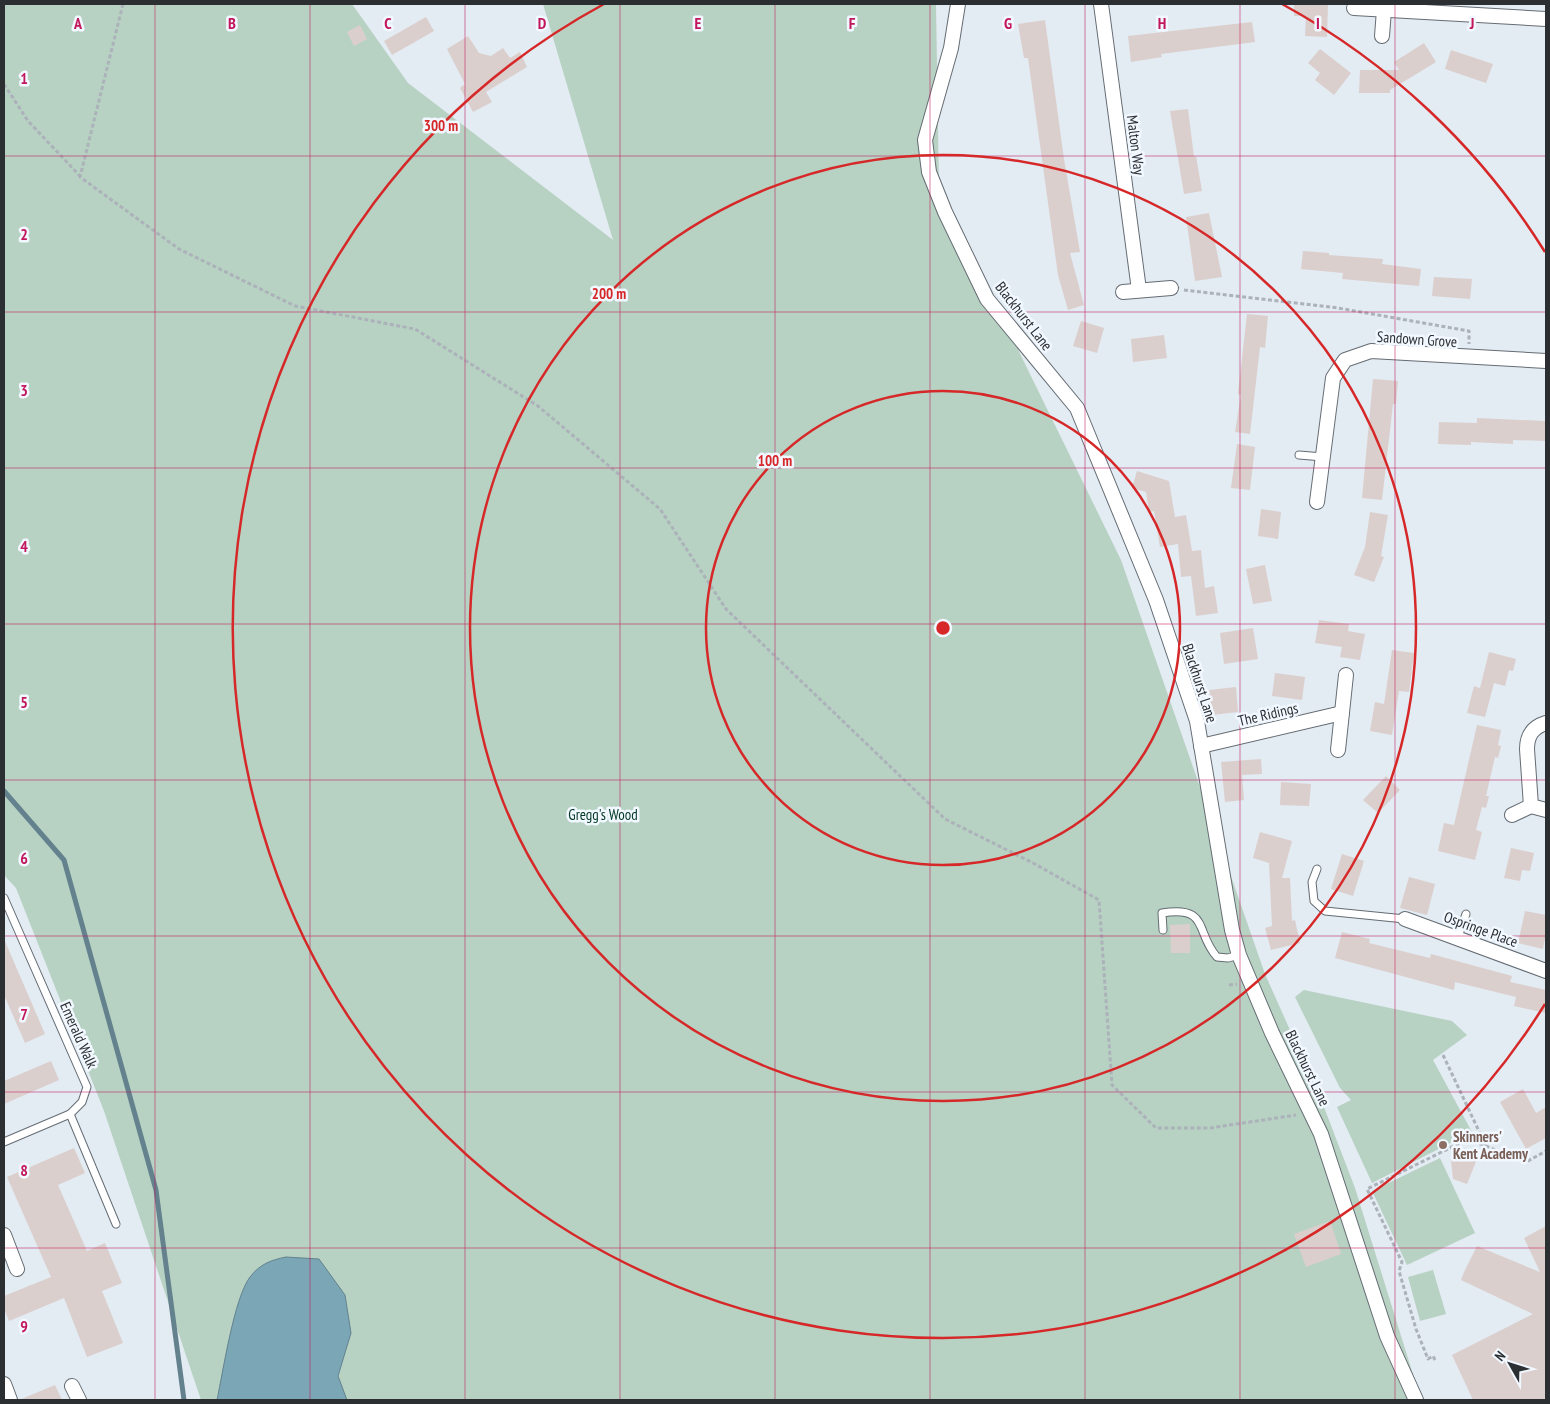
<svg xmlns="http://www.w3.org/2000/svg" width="1550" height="1404" font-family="'PT Sans Narrow',sans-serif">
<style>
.green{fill:#b7d2c3}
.water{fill:#7aa6b5;stroke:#63828e}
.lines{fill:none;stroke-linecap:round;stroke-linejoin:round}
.stream{stroke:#63828e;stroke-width:5}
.building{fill:#dbcfcd}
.service-casing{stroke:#656c73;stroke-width:9}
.minor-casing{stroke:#656c73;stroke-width:16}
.path{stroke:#acb2b9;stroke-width:3;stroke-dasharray:4 2.5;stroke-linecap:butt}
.service{stroke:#fff;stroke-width:7}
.minor{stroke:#fff;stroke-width:14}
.grid{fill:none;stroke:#c2185b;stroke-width:1;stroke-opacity:0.55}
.ring{fill:none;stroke:#d62828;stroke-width:2.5}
.education-dot{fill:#8d6e63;stroke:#f2f8ff;stroke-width:2}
.labels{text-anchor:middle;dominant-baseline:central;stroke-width:5;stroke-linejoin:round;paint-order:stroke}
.street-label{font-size:15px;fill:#2c2f32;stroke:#f2f8ff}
.park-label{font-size:15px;fill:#003723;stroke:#f2f8ff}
.education-label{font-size:15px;font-weight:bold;fill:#785e54;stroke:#f2f8ff;text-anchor:start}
.grid-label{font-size:16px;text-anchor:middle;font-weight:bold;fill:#c2185b;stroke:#f2f8ff;stroke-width:5;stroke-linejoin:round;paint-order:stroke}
.centre{fill:#d62828;stroke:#f2f8ff;stroke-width:2.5}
.ring-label{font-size:15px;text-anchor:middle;font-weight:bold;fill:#d62828;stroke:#f2f8ff;stroke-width:5;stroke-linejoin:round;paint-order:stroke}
</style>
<rect width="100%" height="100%" fill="#e3ebf3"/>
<!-- green -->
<g class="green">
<polygon points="4,4 352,4 408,83 613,240 543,4 936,4 939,188 1121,560 1265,974 1322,1102 1355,1188 1421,1400 201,1400 104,1111 16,888 4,875"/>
<polygon points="1304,990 1452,1021 1467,1035 1433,1060 1472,1132 1372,1183 1337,1107 1351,1100 1340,1088 1295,997"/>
<polygon points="1440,1158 1475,1233 1407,1265 1372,1191"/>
<polygon points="1433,1270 1446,1314 1420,1321 1408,1277"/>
</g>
<!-- water -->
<path class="water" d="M286 1257 319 1259 345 1295 351 1333 338 1376 347 1400H217C223 1372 234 1298 250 1277 260 1264 271 1260 286 1257Z"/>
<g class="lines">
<!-- stream -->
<polyline class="stream" points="4,791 64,860 156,1190 184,1400"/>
</g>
<!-- building -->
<g class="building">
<polygon points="1294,4 1328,4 1327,37 1305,36 1306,16 1294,16"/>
<polygon points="426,17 434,31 392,55 384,41"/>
<polygon points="1045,20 1064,159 1080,252 1070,253 1084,305 1068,310 1058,275 1028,58 1024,58 1018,24"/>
<polygon points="1252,22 1255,42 1161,54 1162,57 1131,62 1128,36"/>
<polygon points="360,25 367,39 354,46 347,32"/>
<polygon points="468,36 479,53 491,56 503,48 510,58 520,52 527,67 486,92 492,102 473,112 460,88 465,84 447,49"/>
<polygon points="1424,43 1436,62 1390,90 1390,93 1359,93 1360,70 1399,70 1394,62"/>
<polygon points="1320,49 1351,73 1334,95 1315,80 1320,73 1308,63"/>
<polygon points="1451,50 1493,64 1486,83 1445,69"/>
<polygon points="1188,109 1194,157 1196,156 1202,191 1184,194 1170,111"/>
<polygon points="1209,213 1222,277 1195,281 1186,217"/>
<polygon points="1303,251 1329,253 1329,255 1383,259 1382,264 1421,269 1419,286 1342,279 1343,273 1301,269"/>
<polygon points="1434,277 1472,279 1470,299 1432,296"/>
<polygon points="1247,314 1268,316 1265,348 1260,347 1250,434 1235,432 1241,395 1238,394"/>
<polygon points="1081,321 1104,328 1097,353 1073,346"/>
<polygon points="1164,335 1167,358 1133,362 1131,339"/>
<polygon points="1373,379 1398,381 1396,404 1393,404 1382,500 1362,498"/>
<polygon points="1477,418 1546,421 1546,441 1513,440 1513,444 1471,442 1471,445 1438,444 1439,422 1477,423"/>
<polygon points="1237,444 1255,447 1250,490 1231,488"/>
<polygon points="1137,471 1169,481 1175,517 1186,515 1192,551 1201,550 1205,588 1214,586 1218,613 1196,616 1191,576 1181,577 1178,544 1160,547 1154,511 1149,512 1146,492 1132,488"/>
<polygon points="1261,509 1281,512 1278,539 1258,536"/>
<polygon points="1370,512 1388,515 1381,556 1384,557 1374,582 1354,575 1365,547"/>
<polygon points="1265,565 1272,601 1253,604 1246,569"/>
<polygon points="1319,620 1349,624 1348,631 1365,634 1360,660 1340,657 1342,647 1315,643"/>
<polygon points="1253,628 1258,659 1224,664 1220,633"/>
<polygon points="1392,650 1414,653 1409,692 1399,691 1392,735 1370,731 1375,702 1384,704"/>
<polygon points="1489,652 1516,659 1513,671 1509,670 1505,686 1494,683 1485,717 1467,713 1474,686 1480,688"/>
<polygon points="1275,673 1305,677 1302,700 1272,696"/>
<polygon points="1236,687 1238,712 1212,715 1209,690"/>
<polygon points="1477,725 1501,730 1498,745 1501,746 1498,758 1495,757 1486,796 1489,796 1486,808 1482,807 1476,830 1482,832 1475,860 1438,851 1444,823 1454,825"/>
<polygon points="1261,759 1262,774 1242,775 1244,800 1225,802 1221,762"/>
<polygon points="1386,776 1400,790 1378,813 1363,800"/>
<polygon points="1281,782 1311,784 1309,806 1280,805"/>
<polygon points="1260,832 1292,841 1282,878 1290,878 1292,921 1295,920 1300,943 1271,950 1265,928 1272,926 1269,863 1253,858"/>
<polygon points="1511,848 1534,853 1530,871 1522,870 1520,881 1504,878"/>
<polygon points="1342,854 1364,861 1353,896 1331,889"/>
<polygon points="1409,877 1435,884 1427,915 1400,908"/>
<polygon points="1525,911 1546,915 1546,933 1543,949 1518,943"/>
<polygon points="1190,924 1190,953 1171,953 1170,925"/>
<polygon points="1342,932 1370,939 1369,943 1430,958 1431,954 1512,976 1510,982 1546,990 1546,1013 1514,1006 1516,997 1455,982 1454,990 1335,958"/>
<polygon points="4,939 45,1034 25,1043 4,995"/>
<polygon points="51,1061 59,1080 4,1104 4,1081"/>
<polygon points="1523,1089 1536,1113 1546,1107 1546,1138 1526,1149 1500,1102"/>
<polygon points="74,1148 85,1173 58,1185 87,1251 105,1243 122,1283 102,1291 123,1343 87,1357 64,1298 9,1321 4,1309 4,1296 51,1277 7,1177"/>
<polygon points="1464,1148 1479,1154 1467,1184 1453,1179 1451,1160"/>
<polygon points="1330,1221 1341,1254 1306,1267 1294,1234"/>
<polygon points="1546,1226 1546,1398 1542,1400 1473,1400 1452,1355 1533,1314 1461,1280 1464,1272 1477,1246 1540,1272 1524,1238"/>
<polygon points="55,1385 62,1400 19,1400"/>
</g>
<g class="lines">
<defs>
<g id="service">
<polyline points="1299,455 1323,457"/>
<polyline points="1317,869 1312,882 1314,901 1325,911 1405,919"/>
<polyline points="4,898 87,1087 82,1102 70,1114 4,1142"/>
<path d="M1163 930 1162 913C1210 905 1195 933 1217 957L1228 958 1239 955"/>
<polyline points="1458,937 1466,914"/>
<polyline points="70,1114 116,1224"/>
</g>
<g id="minor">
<polyline points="958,4 951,48 925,140 929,172 945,212 987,299 1077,408 1156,600 1197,721 1232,930 1239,955 1272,1033 1321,1134 1387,1336 1416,1400"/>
<polyline points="1101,4 1139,290"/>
<polyline points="1354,8 1546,19"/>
<polyline points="1382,36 1384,10"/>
<polyline points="1123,292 1171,288"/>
<polyline points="1317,502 1333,378 1345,360 1371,351 1546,361"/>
<path d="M1546 723C1533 727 1527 735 1527 749L1531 806 1546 810"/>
<polyline points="1201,746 1342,713"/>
<polyline points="1338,750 1346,675"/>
<polyline points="1512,815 1531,806"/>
<polyline points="1405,919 1546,971"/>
<polyline points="4,1235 17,1269"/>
<polyline points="4,1384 10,1400"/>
<polyline points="72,1386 79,1400"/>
</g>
</defs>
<!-- service casing -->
<use href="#service" class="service-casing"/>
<!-- minor casing -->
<use href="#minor" class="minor-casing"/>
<!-- path -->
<g class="path">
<polyline points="123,4 80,177 179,249 295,306 415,329 538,406 660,509 726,609 945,819 1033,863 1099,900 1112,1085 1156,1128 1210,1128 1296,1115"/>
<polyline points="4,84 28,121 80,176"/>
<polyline points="1184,290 1338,308 1469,331 1469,344"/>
<polyline points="1229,985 1237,984"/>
<polyline points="1443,1055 1486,1146"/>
<polyline points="1435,1360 1433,1356 1428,1359 1416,1329 1399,1271 1402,1262 1367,1189 1468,1139 1526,1162 1546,1151"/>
</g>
<!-- service -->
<use href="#service" class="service"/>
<!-- minor -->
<use href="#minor" class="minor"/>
</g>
<!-- grid -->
<path class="grid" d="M155 4V1400M310 4V1400M465 4V1400M620 4V1400M775 4V1400M930 4V1400M1085 4V1400M1240 4V1400M1395 4V1400M4 156H1546M4 312H1546M4 468H1546M4 624H1546M4 780H1546M4 936H1546M4 1092H1546M4 1248H1546"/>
<!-- distance rings -->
<g class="ring">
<circle cx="943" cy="628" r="237"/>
<circle cx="943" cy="628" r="473"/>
<path d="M1545 1004A710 710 0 1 1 604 4M1282 4A710 710 0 0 1 1545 252"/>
</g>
<!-- markers -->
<circle class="education-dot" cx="1443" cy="1145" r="5"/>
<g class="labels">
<!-- street labels -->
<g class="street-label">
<text transform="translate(1136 145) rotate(83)">Malton Way</text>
<text transform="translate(1024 316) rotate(52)">Blackhurst Lane</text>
<text transform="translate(1417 339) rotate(4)">Sandown Grove</text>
<text transform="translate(1200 683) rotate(72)">Blackhurst Lane</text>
<text transform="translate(1268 714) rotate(-13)">The Ridings</text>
<text transform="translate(1481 929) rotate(20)">Ospringe Place</text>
<text transform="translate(79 1035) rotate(66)">Emerald Walk</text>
<text transform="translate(1308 1068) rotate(64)">Blackhurst Lane</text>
</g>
<!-- park labels -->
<g class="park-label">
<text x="603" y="814">Gregg's Wood</text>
</g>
<!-- education labels -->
<g class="education-label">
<text x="1453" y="1136">Skinners'<tspan x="1453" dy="17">Kent Academy</tspan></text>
</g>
</g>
<g class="grid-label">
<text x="78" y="29">A</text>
<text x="232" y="29">B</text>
<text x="388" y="29">C</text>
<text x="542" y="29">D</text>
<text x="698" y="29">E</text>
<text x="852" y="29">F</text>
<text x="1008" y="29">G</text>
<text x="1162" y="29">H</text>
<text x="1318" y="29">I</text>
<text x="1472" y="29">J</text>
<text x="24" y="84">1</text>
<text x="24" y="240">2</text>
<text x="24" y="396">3</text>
<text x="24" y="552">4</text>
<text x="24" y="708">5</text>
<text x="24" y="864">6</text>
<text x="24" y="1020">7</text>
<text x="24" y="1176">8</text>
<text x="24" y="1332">9</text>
</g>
<circle cx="943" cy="628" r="8" class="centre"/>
<g class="ring-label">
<text x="441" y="131">300 m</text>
<text x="609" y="299">200 m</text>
<text x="775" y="466">100 m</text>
</g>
<!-- border -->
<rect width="1550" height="1404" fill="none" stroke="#2c2f32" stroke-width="10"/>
<!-- north arrow -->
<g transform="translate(1510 1364) rotate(309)" stroke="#f2f8ff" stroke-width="4" paint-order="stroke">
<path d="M0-4L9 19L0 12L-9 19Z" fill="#2c2f32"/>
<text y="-8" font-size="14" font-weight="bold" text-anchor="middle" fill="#2c2f32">N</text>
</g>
</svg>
